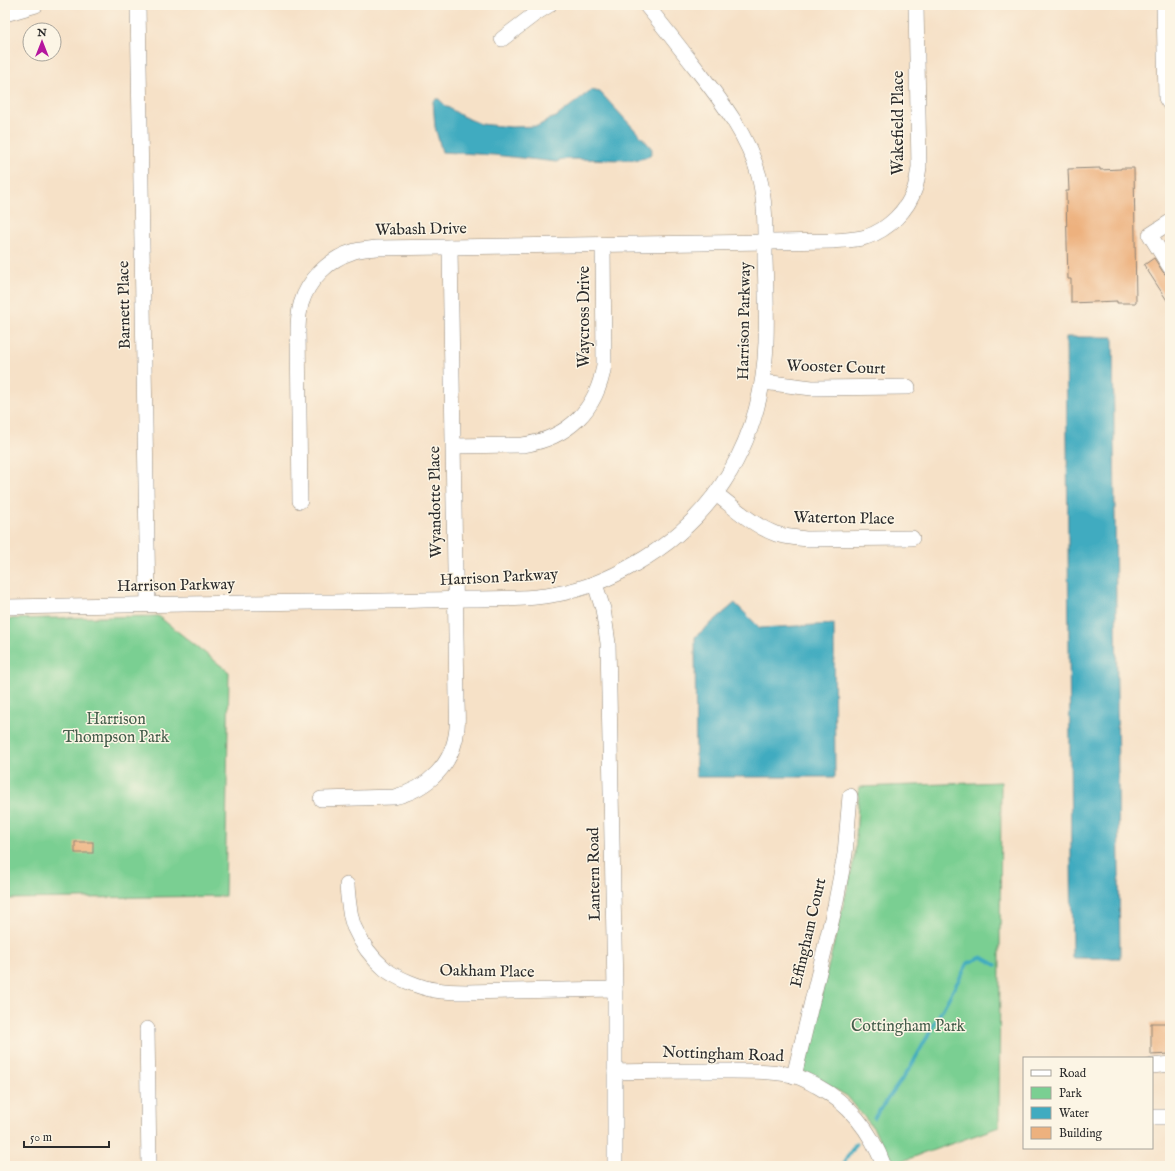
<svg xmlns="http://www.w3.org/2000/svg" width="1175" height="1171" font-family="'IM FELL English',serif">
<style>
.green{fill:#7acf92;stroke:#527d5e}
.water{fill:#40abc0;stroke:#366b76}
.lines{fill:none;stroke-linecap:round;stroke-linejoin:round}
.stream{stroke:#40abc0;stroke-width:3.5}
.building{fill:#edb17e}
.minor-casing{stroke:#908679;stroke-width:16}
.minor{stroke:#fff;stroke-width:15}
.labels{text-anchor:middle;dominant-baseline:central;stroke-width:3;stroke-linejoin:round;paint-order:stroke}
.street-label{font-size:16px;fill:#2b2b2b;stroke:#fcf5e5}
.park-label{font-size:16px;fill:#435c4a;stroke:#fcf5e5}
</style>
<rect width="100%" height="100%" fill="#fcf5e5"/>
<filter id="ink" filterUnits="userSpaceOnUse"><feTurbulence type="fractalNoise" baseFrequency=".025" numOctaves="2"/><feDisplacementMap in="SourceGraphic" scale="8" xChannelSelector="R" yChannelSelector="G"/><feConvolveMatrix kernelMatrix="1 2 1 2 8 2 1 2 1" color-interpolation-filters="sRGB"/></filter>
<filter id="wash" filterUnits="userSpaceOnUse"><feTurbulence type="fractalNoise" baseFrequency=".012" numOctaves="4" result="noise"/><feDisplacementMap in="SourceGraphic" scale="16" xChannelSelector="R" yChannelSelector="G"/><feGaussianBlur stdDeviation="0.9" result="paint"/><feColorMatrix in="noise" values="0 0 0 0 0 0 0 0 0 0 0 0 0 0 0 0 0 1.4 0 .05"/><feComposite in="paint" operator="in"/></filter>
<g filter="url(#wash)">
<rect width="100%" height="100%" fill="#f6e1c7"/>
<!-- green -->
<g class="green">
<polygon points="158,616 229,672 225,896 5,899 5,619"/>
<polygon points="1001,782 999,1127 891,1165 874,1129 847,1096 803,1071 855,856 859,787"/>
</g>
<!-- water -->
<g class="water">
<path d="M591 90 600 92 648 144 652 149C652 159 640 159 632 160L567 159 556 162 494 155 442 152 435 127 433 101 436 99H439L446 106 462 116 481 124 511 127 538 126 550 119 556 117Z"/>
<polygon points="1066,337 1113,337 1120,958 1072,958"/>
<polygon points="735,603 760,628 834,624 835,777 696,777 695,637"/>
</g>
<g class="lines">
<!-- stream -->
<g class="stream">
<polyline points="874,1118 910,1068 968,963 982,957 996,965"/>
<polyline points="842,1166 856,1143"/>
</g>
</g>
<g id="blocks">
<!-- building -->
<g class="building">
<polygon points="1100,168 1100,170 1121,169 1121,168 1134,168 1136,303 1117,303 1117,301 1071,303 1071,279 1068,279 1067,243 1066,191 1069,191 1068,169"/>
<polygon points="1154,258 1163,272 1166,275 1170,276 1170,305 1144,265"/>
<rect x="75" y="842" width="18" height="11"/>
<polygon points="1151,1023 1170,1023 1170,1054 1151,1055"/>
</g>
</g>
</g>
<g filter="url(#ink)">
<use href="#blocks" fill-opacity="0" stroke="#908679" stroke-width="1"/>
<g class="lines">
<defs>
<g id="minor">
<polyline points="138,5 148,604"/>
<polyline points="1164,5 1166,98 1170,104"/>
<polyline points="5,14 36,5"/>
<polyline points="502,39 536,13 549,5"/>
<polyline points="1170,222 1150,235 1170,267"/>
<polyline points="763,382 812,388 908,387"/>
<path d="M454 446 523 445C568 438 597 410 604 365L603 245"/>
<path d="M716 494C735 508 754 526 776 534 786 537 797 538 807 539L912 538"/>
<path d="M300 501 298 329C298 320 299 312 301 304 308 280 329 259 352 252 360 249 369 249 377 248L833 241C844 240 855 240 866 237 888 230 908 210 915 188 917 181 918 174 919 167L916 5"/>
<polyline points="595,584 603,609 608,643 615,989 615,1166"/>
<path d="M5 607C108 605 211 603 313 602 365 602 416 600 468 599 497 598 528 600 557 594 585 589 611 578 635 564 718 517 763 437 766 342 767 315 766 287 765 259 765 231 766 203 759 176 748 136 723 103 698 71 681 49 664 27 646 5"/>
<path d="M321 799 394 797C428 789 454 764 457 728 458 719 457 709 457 700L450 247"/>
<path d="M347 885C348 899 349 914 354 927 361 943 372 958 385 969 396 978 421 988 435 990 460 994 486 991 511 991 546 990 580 990 615 989"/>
<polyline points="147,1029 149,1166"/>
<polyline points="1152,1066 1170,1064"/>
<path d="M615 1072C647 1071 678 1071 710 1071 737 1071 765 1070 792 1075 801 1077 809 1082 817 1086 850 1104 871 1131 884 1166"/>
<polyline points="794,1076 835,906 845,854 850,796"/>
<polyline points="1152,1117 1170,1117"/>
</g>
</defs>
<!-- minor casing -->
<use href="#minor" class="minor-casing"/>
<!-- minor -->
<use href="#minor" class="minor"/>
</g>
</g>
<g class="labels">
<!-- street labels -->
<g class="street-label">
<text transform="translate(899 123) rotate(-90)">Wakefield Place</text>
<text transform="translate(421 230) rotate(-1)">Wabash Drive</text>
<text transform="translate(125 305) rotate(-91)">Barnett Place</text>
<text transform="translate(585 317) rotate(-90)">Waycross Drive</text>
<text transform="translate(745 321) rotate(-89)">Harrison Parkway</text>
<text transform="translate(836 368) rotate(2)">Wooster Court</text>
<text transform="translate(436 502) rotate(-91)">Wyandotte Place</text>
<text transform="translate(844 519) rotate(1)">Waterton Place</text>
<text transform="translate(499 578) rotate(-3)">Harrison Parkway</text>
<text transform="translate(176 586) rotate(-1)">Harrison Parkway</text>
<text transform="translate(595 874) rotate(-91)">Lantern Road</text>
<text transform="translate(809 933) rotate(-77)">Effingham Court</text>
<text transform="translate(487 972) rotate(1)">Oakham Place</text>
<text transform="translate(723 1055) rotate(2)">Nottingham Road</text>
</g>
<!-- park labels -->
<g class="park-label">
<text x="116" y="720">Harrison<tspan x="116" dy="18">Thompson Park</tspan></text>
<text x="908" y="1027">Cottingham Park</text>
</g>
</g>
<!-- margin -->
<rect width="1175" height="1171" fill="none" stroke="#fcf5e5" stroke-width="20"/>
<!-- legend -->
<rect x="1023" y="1057" width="130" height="92" fill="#fcf5e5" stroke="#a8a49b"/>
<rect x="1031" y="1070" width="20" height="6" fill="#ffffff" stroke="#a8a49b"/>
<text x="1059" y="1077" font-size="12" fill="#2b2b2b">Road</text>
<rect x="1031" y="1087" width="20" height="12" fill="#7acf92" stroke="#a8a49b"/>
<text x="1059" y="1097" font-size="12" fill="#2b2b2b">Park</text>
<rect x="1031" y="1107" width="20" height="12" fill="#40abc0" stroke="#a8a49b"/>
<text x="1059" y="1117" font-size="12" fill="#2b2b2b">Water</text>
<rect x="1031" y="1127" width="20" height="12" fill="#edb17e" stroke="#a8a49b"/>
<text x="1059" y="1137" font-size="12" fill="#2b2b2b">Building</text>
<!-- north arrow -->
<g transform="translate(42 42)"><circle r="19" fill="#fcf5e5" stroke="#a8a49b"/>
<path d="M0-3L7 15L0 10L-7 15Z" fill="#b5179e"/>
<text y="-6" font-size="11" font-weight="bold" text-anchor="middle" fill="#2b2b2b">N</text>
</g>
<!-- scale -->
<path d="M24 1141v6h85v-6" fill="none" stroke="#2b2b2b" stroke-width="2"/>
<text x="30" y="1141" font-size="12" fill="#2b2b2b" stroke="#fcf5e5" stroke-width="3" paint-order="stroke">50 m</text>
</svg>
